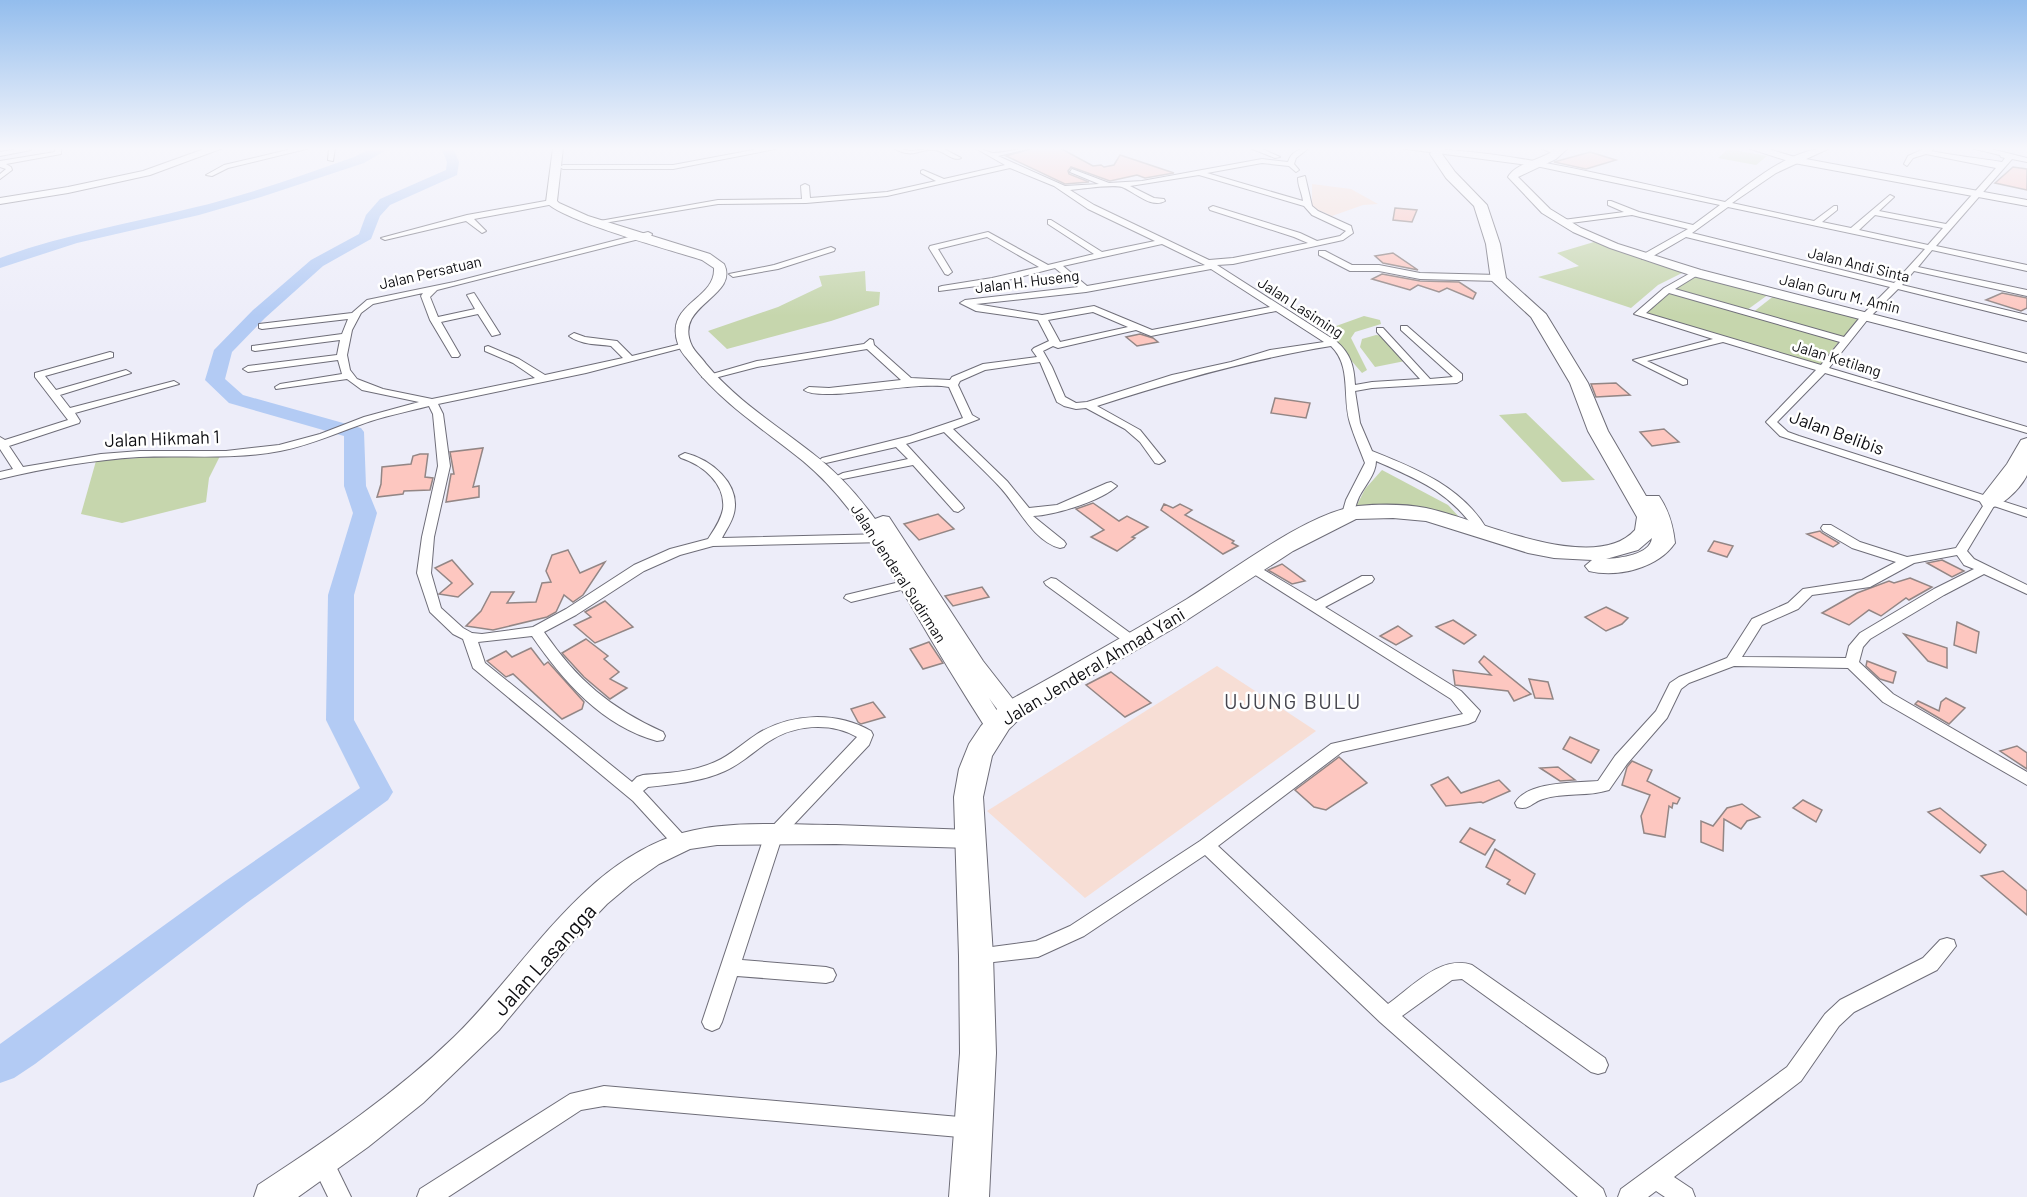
<svg xmlns="http://www.w3.org/2000/svg" width="2027" height="1197" font-family="Barlow,sans-serif">
<style>
.industrial{fill:#f7ded5}
.green{fill:#c6d6ad}
.lines{fill:none;stroke-linecap:round;stroke-linejoin:round}
.river{fill:#b3cbf4;fill-rule:evenodd}
.building{fill:#fdc7c0;stroke:#938685;stroke-width:1.5}
.street-casing{stroke:#6e6d78;stroke-width:2}
.secondary-casing{stroke:#6e6d78;stroke-width:2}
.highway-casing{stroke:#6e6d78;stroke-width:2}
.street{fill:#fff;fill-rule:evenodd}
.secondary{fill:#fff;fill-rule:evenodd}
.highway{fill:#fff;fill-rule:evenodd}
.labels{text-anchor:middle;dominant-baseline:central;stroke-width:5;stroke-linejoin:round;paint-order:stroke}
.far-street-label{font-size:15px;fill:#0d0d11;stroke:#fff}
.street-label{font-size:18px;fill:#0d0d11;stroke:#fff}
.quarter-label{font-size:21px;letter-spacing:1.5px;fill:#46464f;stroke:#fff}
.near-street-label{font-size:21px;fill:#0d0d11;stroke:#fff}
</style>
<rect width="100%" height="100%" fill="#ededf9"/>
<!-- industrial -->
<g class="industrial">
<polygon points="1312,184 1351,189 1378,204 1363,205 1332,216 1316,209 1312,205"/>
<polygon points="1217,666 1316,731 1085,898 987,811"/>
</g>
<!-- green -->
<g class="green">
<polygon points="1728,149 1767,156 1756,165 1718,158"/>
<polygon points="1594,242 1684,272 1658,285 1631,308 1538,277 1579,266 1557,253"/>
<polygon points="865,271 866,291 880,292 879,305 831,321 727,349 708,331 778,307 822,286 819,276"/>
<polygon points="1696,275 1769,294 1747,310 1671,288"/>
<polygon points="1669,291 1840,340 1820,366 1641,315"/>
<polygon points="1775,295 1863,319 1844,339 1752,313"/>
<polygon points="1364,316 1380,320 1381,324 1355,332 1351,338 1367,370 1362,373 1325,330"/>
<polygon points="1376,335 1383,336 1405,361 1375,367 1360,347 1362,339"/>
<polygon points="1526,413 1595,480 1562,482 1499,415"/>
<polygon points="165,456 220,456 209,478 206,502 122,523 81,514 96,461"/>
<polygon points="1382,470 1448,505 1461,519 1355,509 1365,489"/>
</g>
<g class="lines">
<!-- river -->
<g class="river">
<path d="M372 148H390L364 163 261 197 199 215 77 243 0 268V258C62 235 127 224 192 208 247 195 301 176 354 157Z"/>
<polygon points="441,148 453,148 459,162 457,175 390,205 380,216 371,239 323,266 265,318 232,352 225,379 243,395 361,428 364,432 366,486 377,513 354,595 354,720 393,792 388,800 248,902 35,1064 14,1078 0,1083 0,1044 224,882 360,788 326,720 328,595 353,513 344,486 344,436 229,403 205,380 214,350 253,310 311,260 359,234 366,215 380,199 446,170 447,162"/>
</g>
</g>
<!-- building -->
<g class="building">
<polygon points="1034,148 1060,148 1093,166 1101,165 1104,167 1114,165 1120,155 1174,173 1145,178 1137,175 1110,181 1071,167 1068,171 1069,174 1089,182 1065,184 1006,156"/>
<polygon points="1590,152 1616,160 1586,169 1554,162"/>
<polygon points="2013,167 2027,169 2027,190 1995,183"/>
<polygon points="1395,208 1417,210 1412,222 1393,220"/>
<polygon points="1393,253 1418,270 1383,263 1375,256"/>
<polygon points="1382,274 1420,281 1459,282 1476,293 1473,299 1447,288 1439,292 1418,285 1410,290 1372,279"/>
<polygon points="2002,293 2027,298 2027,308 2021,311 1986,300"/>
<polygon points="1140,334 1153,338 1158,342 1137,346 1126,337"/>
<polygon points="1616,383 1630,395 1596,397 1591,384"/>
<polygon points="1275,398 1310,403 1306,418 1271,413"/>
<polygon points="1664,429 1679,442 1652,446 1640,432"/>
<polygon points="483,448 473,487 479,486 479,497 446,502 451,474 454,474 450,452"/>
<polygon points="420,454 428,454 425,477 433,478 430,490 404,491 403,494 377,497 381,484 382,467 411,464 413,456"/>
<polygon points="1093,503 1119,521 1127,516 1148,527 1132,537 1135,538 1117,551 1091,537 1104,530 1076,509"/>
<polygon points="1164,504 1173,508 1180,504 1192,510 1185,515 1234,541 1232,543 1238,546 1223,554 1161,510"/>
<polygon points="938,514 954,529 919,540 904,524"/>
<polygon points="1820,531 1822,533 1839,543 1833,547 1807,534"/>
<polygon points="1714,541 1733,546 1727,557 1708,551"/>
<polygon points="568,550 580,573 605,562 583,595 573,602 564,595 556,612 547,617 493,630 466,626 481,611 491,592 514,592 507,603 536,602 542,583 551,582 546,571 552,555"/>
<polygon points="452,560 473,584 458,597 439,594 452,583 435,568"/>
<polygon points="1942,560 1964,571 1952,577 1927,563"/>
<polygon points="1282,564 1305,581 1292,584 1268,570"/>
<polygon points="1910,578 1932,587 1909,600 1906,598 1881,616 1869,610 1849,625 1822,613 1857,593 1889,581 1894,583"/>
<polygon points="982,587 989,597 953,606 945,596"/>
<polygon points="605,601 633,627 595,643 574,625 591,617 585,612"/>
<polygon points="1606,607 1628,618 1622,624 1606,631 1585,617"/>
<polygon points="1453,620 1476,635 1464,644 1436,627"/>
<polygon points="1957,622 1979,632 1976,653 1954,645"/>
<polygon points="1398,626 1412,636 1396,645 1380,636"/>
<polygon points="1904,634 1947,648 1947,668 1928,661"/>
<polygon points="586,639 608,656 604,659 619,672 610,679 627,688 610,699 584,677 562,653"/>
<polygon points="929,642 943,663 923,669 910,649"/>
<polygon points="531,648 544,665 548,662 584,702 582,709 562,719 513,674 506,677 487,661 506,651 512,657"/>
<polygon points="1484,656 1531,694 1514,701 1508,691 1455,685 1453,670 1491,675 1479,662"/>
<polygon points="1867,661 1896,672 1893,683 1880,679 1866,666"/>
<polygon points="1111,672 1151,703 1125,717 1086,685"/>
<polygon points="1529,679 1548,682 1553,699 1535,698"/>
<polygon points="1946,698 1965,708 1949,724 1915,704 1918,701 1939,711 1941,702"/>
<polygon points="873,702 885,717 861,724 858,722 851,709"/>
<polygon points="1570,737 1599,750 1591,763 1563,749"/>
<polygon points="2017,746 2027,753 2027,769 2000,751"/>
<polygon points="1339,757 1367,783 1326,810 1314,807 1295,790"/>
<polygon points="1632,761 1652,770 1647,781 1680,798 1677,804 1673,803 1672,808 1669,806 1665,837 1644,833 1641,816 1650,795 1622,785 1627,767"/>
<polygon points="1558,767 1575,780 1560,781 1540,768"/>
<polygon points="1448,777 1461,793 1499,780 1510,791 1483,803 1481,802 1446,806 1431,785"/>
<polygon points="1803,800 1822,810 1816,822 1793,808"/>
<polygon points="1742,804 1760,817 1747,821 1741,829 1724,819 1723,851 1701,842 1701,821 1713,826 1727,808"/>
<polygon points="1940,808 1986,845 1980,853 1928,812"/>
<polygon points="1470,828 1495,840 1485,855 1460,842"/>
<polygon points="1495,849 1535,874 1525,894 1507,884 1510,880 1486,867"/>
<polygon points="2003,871 2027,891 2027,915 1981,876"/>
</g>
<g class="lines">
<defs>
<g id="street">
<polygon points="25,148 31,150 0,156 0,152"/>
<polygon points="55,148 61,148 61,154 6,164 11,167 12,170 0,179 0,174 6,169 0,167 0,161 55,152"/>
<polygon points="296,148 310,148 228,168 212,176 206,175 224,165"/>
<polygon points="329,148 335,148 333,161 328,160"/>
<polygon points="764,148 780,148 673,169 563,169 560,167 563,165 673,165"/>
<path d="M893 148 911 151 942 148 961 158C952 162 945 151 935 150 917 148 916 160 893 148Z"/>
<path d="M975 148C982 148 987 152 993 153 1005 153 1020 148 1032 148L998 156 1065 186 1099 184 1070 172 1072 169 1109 183 1142 181 1262 159 1288 162C1291 152 1300 148 1309 148L1296 158 1294 164 1299 170 1296 172 1289 166 1262 163 1207 173 1303 201C1302 192 1298 187 1298 178L1305 176 1312 206 1318 211 1351 226 1353 233 1343 240 1233 264 1217 265 1336 341C1351 354 1354 366 1355 385L1372 382 1420 379 1377 332V328H1383L1430 379 1453 377 1401 330V326H1407L1462 374V380L1457 383 1372 388 1355 391 1360 423 1372 451C1417 469 1463 487 1488 531L1486 534H1478C1451 492 1419 480 1376 461 1376 474 1365 485 1359 497 1356 504 1355 510 1352 517H1344L1342 514 1346 500 1365 463C1360 450 1354 436 1350 423 1342 397 1352 366 1331 346 1251 359 1174 381 1097 406L1140 430 1165 461 1159 464 1155 463 1140 442 1125 429 1086 408 1076 409 1064 406 1057 402 1040 362 985 370 960 381 958 385 972 415 979 419 953 429 1007 481 1029 508 1057 505 1107 483 1111 482 1117 486C1101 501 1055 515 1033 516L1064 541 1066 544 1064 547 1060 548C1032 541 1017 504 998 485 981 467 962 450 944 432L906 444 962 505 964 508 958 512 954 511 913 465 843 479 837 476 843 473 908 459 896 447 826 463 820 460 822 458 910 436 963 418 949 387C917 380 821 403 804 390L809 387 829 388 901 380 867 349 757 367 707 380 702 377 757 361 864 344 870 339 873 340 874 345 911 378 950 380 952 377 983 364 1037 357 1032 350 1034 348 1049 341 1038 320 976 311 960 303 965 300 1078 287 1055 268 992 284 939 291V287L942 286 992 278 1039 267 987 237 938 249 952 272 948 275 945 274 929 248 930 246 988 232 1048 265 1094 254 1048 224V220H1051L1102 252 1155 241 1088 209 1054 186 1010 168 887 196 806 203 718 204 598 224 594 222 718 200 802 199 801 186 805 184 809 186 810 198 887 192 936 181 921 173V171L923 170 944 179 1005 165ZM1199 175 1304 206 1312 215 1346 231 1340 236 1317 241 1300 233 1213 206 1209 208 1210 210 1294 237 1308 243 1233 258 1209 260 1094 205 1070 190C1083 189 1111 184 1122 187 1135 192 1151 209 1165 201L1164 199 1154 198 1130 186ZM1162 244 1205 265 1087 286 1063 266ZM1211 269 1270 307 1152 330 1094 306 1042 315 976 304 1086 292ZM1276 311 1324 342 1270 350 1231 362 1172 375 1087 402 1076 403 1065 397 1052 367 1043 351 1053 346 1058 348 1136 330 1151 336ZM1093 312 1128 327 1060 342 1048 320Z"/>
<polygon points="1250,148 1260,148 1280,157 1275,158"/>
<path d="M1399 148C1509 148 1618 179 1725 202 1754 180 1792 148 1830 148L1776 173 1732 203 1814 221 1834 206H1837V210L1822 222 1851 228 1890 195 1894 197 1879 211 1946 224 1996 168 1926 154 1913 158 1907 166 1904 164 1908 156 1926 148H1934L1931 151C1955 156 1978 158 2002 162L2005 158 2001 157 2000 155 1971 148H1987L2027 158V162L2012 159 1936 246 2027 265V271L1932 250 1918 267 2027 290V296L1914 271 1902 285 2027 315V321L1898 289 1868 319 1829 368 2027 427V433L1825 373 1777 422 1788 432 1799 436 2027 509V517L1994 506 1967 551 1974 559 2027 585V594L1984 574 1944 595 1870 639 1863 647 1859 662 1893 694 2027 772V785L1883 702 1848 668 1734 666 1689 683 1681 689 1667 718 1627 764 1609 790C1588 797 1563 792 1543 799 1532 802 1529 811 1517 807L1515 803C1527 781 1576 783 1598 781L1615 756 1656 711 1670 683 1679 677 1727 658 1752 619 1788 603 1803 589 1862 580 1896 562 1852 548 1823 531 1821 528 1823 525H1831L1860 542 1907 557 1956 548 1985 503 1780 436 1766 422 1816 370 1723 342 1647 361 1687 380V384L1683 385 1633 360 1713 339 1634 314 1664 288 1694 271 1701 273 1675 289 1844 337 1862 315 1890 287 1686 237 1648 259H1642V255L1688 229 1632 215 1563 224 1559 222 1563 220 1624 212 1608 205V201H1611L1639 212 1693 225 1720 205 1536 166ZM1728 207 1925 249 1894 283 1692 233ZM1875 215 1943 228 1928 245 1859 230ZM1669 293 1840 342 1821 365 1646 313ZM1957 555 1964 565 1974 569 1934 589 1860 633 1849 646 1846 658 1742 657 1762 625 1798 609 1812 595 1870 587 1914 563Z"/>
<polygon points="1541,148 1551,148 1561,154 1556,155"/>
<polygon points="551,200 555,202 554,204 474,219 486,231 482,233 466,221 385,240 381,238 467,215"/>
<path d="M648 232 652 234 651 236 437 290 430 297 438 317 475 309 467 295 474 293 500 334 492 336 478 314 441 322 460 355 458 357H452L430 320 421 296 423 293 373 304 361 313 352 330 347 355 350 370 357 379 383 389 432 399 535 378 513 363 485 351V347L488 346 519 359 545 375 623 358 611 346C597 344 581 345 569 336L574 333 585 337 617 341 632 356 685 343 690 346 586 373 438 404 443 414 450 466 434 537 431 573 441 608 463 628 472 633 482 634 533 627 566 609 634 565 670 549 708 539C714 530 721 520 723 509 726 484 703 465 681 458L679 456 685 453C710 459 741 483 734 513 732 522 726 530 722 538L886 534 892 538 886 542 713 546 680 555 644 571 576 615 544 632C577 680 610 708 663 732L665 736 663 740 657 741C602 726 563 681 532 636L478 642 485 663 632 782 637 777 643 775C667 773 693 772 715 762 731 755 743 743 757 734 791 713 836 711 871 731L873 735 869 745 782 837 742 960 826 967 833 969 836 975 833 981 826 983 737 976 722 1022 719 1028 712 1031 705 1028 702 1022 765 834 857 737C830 721 793 725 768 742 753 752 741 764 725 771 701 782 674 784 648 787L643 791 690 842 687 847 681 849 675 847 633 801 473 668 463 639 453 634 430 612 417 573 422 537 438 466 433 414 429 406C410 411 390 415 371 421 341 431 312 445 280 451 234 460 187 455 139 457 92 460 46 468 0 479V472L13 469 0 449V437L5 440 68 420 35 377V373L110 352 113 353V357L45 376 56 390 126 370 131 373 60 395 70 408 174 381 179 384 75 413 80 421 79 423 9 446 23 467 101 454 140 451H226L279 445 320 434 364 417 419 402 362 390 347 379 276 389 275 387 280 384 342 374 338 360 248 372 243 369 248 366 337 355 340 340 255 351 252 350V346L342 334 348 319 262 329 259 328V324L352 313 367 300 454 282Z"/>
<polygon points="831,247 835,249 834,251 778,269 733,277 729,274 774,265"/>
<polygon points="1319,251 1325,251 1352,265 1379,265 1420,273 1498,275 1502,278 1498,281 1420,279 1379,271 1350,271 1319,255"/>
<path d="M1254 564 1316 601 1362 576H1372L1374 579 1372 582 1325 607 1461 691 1480 711 1475 721 1468 724 1342 752 1218 846 1388 1004C1411 988 1441 954 1472 965L1605 1058 1608 1065 1605 1072 1598 1074 1591 1072 1462 979 1452 980 1402 1016 1603 1189 1606 1197H1578L1380 1022 1205 855 1084 936 1038 957 976 964 969 962 967 956 969 950 1036 941 1070 926 1200 841 1331 744 1463 714 1451 699 1249 571 1247 568Z"/>
<polygon points="1051,578 1056,579 1137,638 1139,641 1137,644 1127,644 1046,585 1044,582"/>
<polygon points="908,580 915,584 913,587 851,602 844,598 846,595"/>
<polygon points="1947,938 1954,940 1956,946 1937,970 1854,1012 1839,1026 1801,1081 1674,1177 1692,1189 1695,1197 1665,1197 1656,1191 1648,1197 1618,1197 1621,1189 1787,1067 1825,1014 1840,1000 1923,958 1940,940"/>
<polygon points="604,1086 971,1118 979,1121 982,1128 979,1135 971,1138 604,1106 581,1110 448,1197 417,1197 420,1189 570,1094"/>
<polygon points="322,1151 330,1154 351,1197 328,1197 311,1162 314,1154"/>
</g>
<g id="secondary">
<polygon points="207,148 223,148 150,175 68,193 0,204 0,198 68,187 143,171"/>
<path d="M553 148H563L557 201 559 203 588 216 710 254 724 264C740 297 672 305 692 346 695 352 702 358 706 364 736 400 775 424 812 453 837 472 857 494 875 519L883 516 889 517 983 661 1022 711 1019 716C1003 721 998 710 989 698L1006 725 1003 730 995 733 987 730C960 688 934 645 909 602 878 551 850 500 803 461 765 430 724 405 693 366 688 359 680 352 678 344 664 303 716 300 714 268L702 260C671 250 563 221 546 202Z"/>
<path d="M1557 148H1568L1556 159 1518 177 1550 209 1581 228 1618 244 1701 270 2027 354V362L1693 276 1610 248 1573 232 1542 213 1508 177C1516 162 1544 160 1557 148Z"/>
<polygon points="1748,148 1765,148 1795,157 2027,200 2027,206 1794,163"/>
<path d="M2027 438C2027 448 2027 467 2027 475 2021 488 1999 511 1984 508L1979 500 2007 464 2021 440Z"/>
<path d="M836 825 970 830 979 832 982 839 979 846 970 848 836 844 717 845 690 849 659 864 632 883 607 904 584 928 499 1030 423 1103 368 1147 298 1197H254L258 1185C327 1140 395 1094 454 1037 524 969 577 870 673 836 720 819 787 825 836 825Z"/>
</g>
<path id="highway" d="M1433 148H1445L1442 154 1455 172 1487 205 1500 244 1506 278 1546 314 1588 383 1608 431 1646 496H1659C1669 511 1673 525 1675 543 1658 568 1618 578 1589 571L1585 566 1592 560 1554 558 1528 553 1426 521 1393 518 1356 519 1293 551 1176 627 1021 717 1009 729 992 756 983 797 993 956 996 1053 989 1197H949L960 1053 959 956 954 797 959 769 969 744 981 726 1001 705C1064 670 1126 636 1187 599 1231 572 1308 512 1358 506 1380 504 1405 504 1426 508 1476 518 1594 576 1635 530L1637 517 1588 431 1570 383 1531 317 1491 280 1486 244 1474 206 1446 178 1430 154ZM1652 538C1650 555 1620 558 1606 559L1638 550Z"/>
</defs>
<!-- street casing -->
<use href="#street" class="street-casing"/>
<!-- secondary casing -->
<use href="#secondary" class="secondary-casing"/>
<!-- highway casing -->
<use href="#highway" class="highway-casing"/>
<!-- street -->
<use href="#street" class="street"/>
<!-- secondary -->
<use href="#secondary" class="secondary"/>
<!-- highway -->
<use href="#highway" class="highway"/>
</g>
<!-- sky -->
<linearGradient id="sky" x2="0" y2="1"><stop stop-color="#93bded"/><stop offset="0.47" stop-color="#f7f7fc"/><stop offset="1" stop-color="#f7f7fc" stop-opacity="0"/></linearGradient>
<rect width="2027" height="316" fill="url(#sky)"/>
<g class="labels">
<!-- far-street labels -->
<g class="far-street-label">
<text transform="translate(1859 264) rotate(14)">Jalan Andi Sinta</text>
<text transform="translate(430 272) rotate(-13)">Jalan Persatuan</text>
<text transform="translate(1027 281) rotate(-7)">Jalan H. Huseng</text>
<text transform="translate(1840 293) rotate(14)">Jalan Guru M. Amin</text>
<text transform="translate(1301 307) rotate(33)">Jalan Lasiming</text>
<text transform="translate(1837 358) rotate(17)">Jalan Ketilang</text>
<text transform="translate(899 573) rotate(57)">Jalan Jenderal Sudirman</text>
</g>
<!-- street labels -->
<g class="street-label">
<text transform="translate(1837 432) rotate(20)">Jalan Belibis</text>
<text transform="translate(162 438) rotate(-2)">Jalan Hikmah 1</text>
<text transform="translate(1093 666) rotate(-31)">Jalan Jenderal Ahmad Yani</text>
</g>
<!-- quarter labels -->
<g class="quarter-label">
<text x="1293" y="700">UJUNG BULU</text>
</g>
<!-- near-street labels -->
<g class="near-street-label">
<text transform="translate(544 959) rotate(-48)">Jalan Lasangga</text>
</g>
</g>
</svg>
